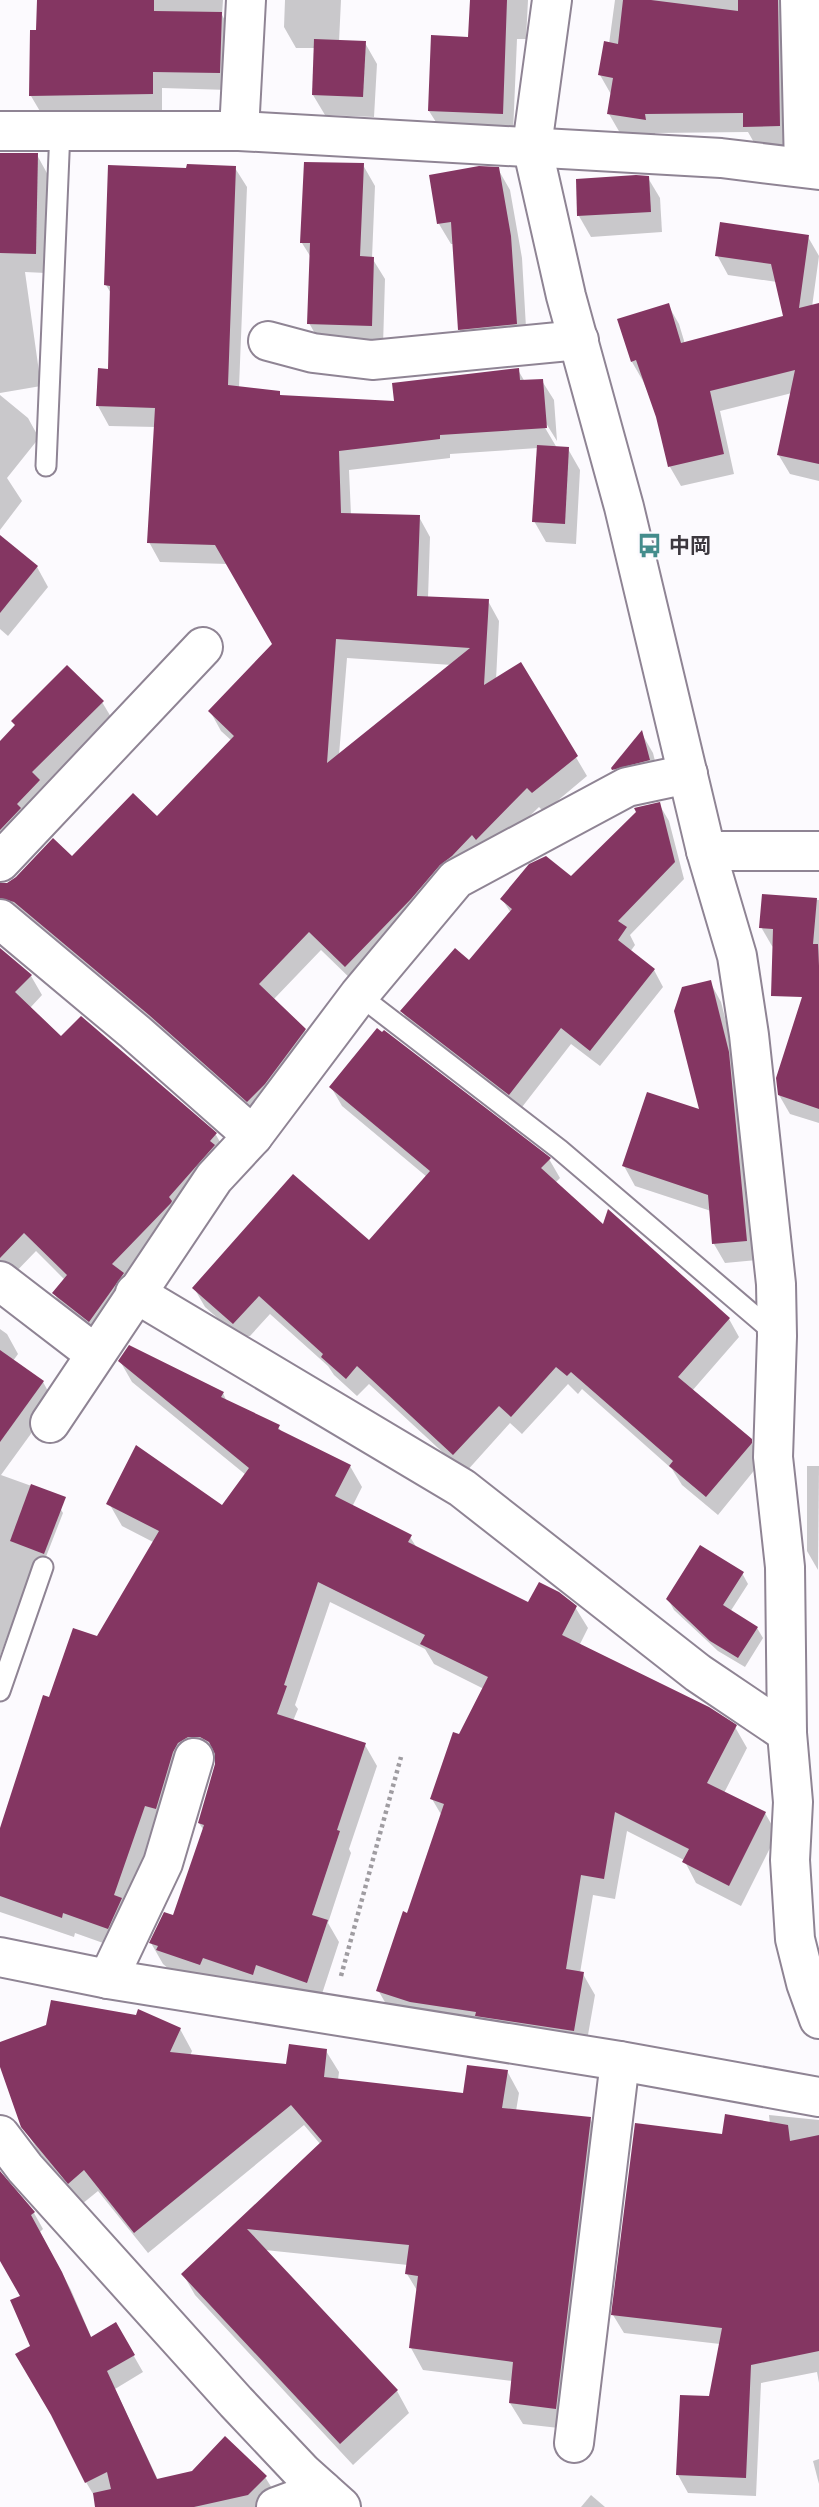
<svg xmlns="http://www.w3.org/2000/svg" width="819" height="2507" font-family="Signika,'Noto Sans JP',sans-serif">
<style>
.shadow{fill:#0003;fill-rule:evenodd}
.building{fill:#843662;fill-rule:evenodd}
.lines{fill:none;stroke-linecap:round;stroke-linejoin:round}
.service-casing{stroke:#8f8494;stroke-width:23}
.minor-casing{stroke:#8f8494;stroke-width:42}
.path{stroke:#9f9ca1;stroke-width:4.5;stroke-dasharray:3.5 3.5;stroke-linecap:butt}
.service{stroke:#fff;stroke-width:19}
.minor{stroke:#fff;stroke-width:38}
.labels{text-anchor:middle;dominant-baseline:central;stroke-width:7;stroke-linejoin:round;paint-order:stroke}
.poi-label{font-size:21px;font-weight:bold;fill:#3d383f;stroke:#fcfafe;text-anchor:start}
</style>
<rect width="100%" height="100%" fill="#fcfafe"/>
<!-- shadow -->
<g class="shadow">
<polygon points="38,0 223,0 222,15 231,31 229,90 162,88 162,111 41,113 31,96 38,32"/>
<polygon points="285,0 341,0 339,42 365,43 377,64 374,117 325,115 313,95 315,48 296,48 284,27"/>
<polygon points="471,0 528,0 526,39 517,39 513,133 441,130 429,111 470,39"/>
<polygon points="615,0 792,0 790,145 756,146 748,132 655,133 656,139 620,133 609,114 612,96 600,75 609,44"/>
<polygon points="0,154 37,155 48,175 46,273 25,272 41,386 0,393"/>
<polygon points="363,165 375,186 372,258 385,279 383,346 321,344 309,323 312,259 302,243"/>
<path d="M235 168 247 187 239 388 279 393 281 396 396 402 518 370 525 382 542 381 554 400 557 441 544 420 541 421 557 448 568 449 580 470 576 544 546 542 534 521 538 448 450 454V458L349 470 351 515 419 517 430 537 428 598 488 601 499 621 496 680 521 664 587 776 544 812 539 807 357 985 321 950 273 1000 305 1030 316 1050 259 1120 0 921V885H6L72 859 157 818 232 741 221 731 210 711 274 644 228 564 160 562 149 542 156 427 109 426 98 406 109 370 112 295 106 285 188 169ZM347 658 452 665 339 755Z"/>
<polygon points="498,169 510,190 522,258 527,345 471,350 459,329 454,244 451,244 439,224 433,176"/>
<polygon points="648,178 660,198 662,232 591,237 579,216 577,180"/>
<polygon points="808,237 819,256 812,307 819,305 819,481 790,474 778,454 792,393 720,411 734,474 681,486 670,467 658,416 643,381 632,362 668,305 679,324 685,344 785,318 777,282 728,275 717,255"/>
<polygon points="0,395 28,418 39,438 7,478 22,501 0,530"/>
<polygon points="0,537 37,567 48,587 8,636 0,629"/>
<polygon points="102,702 114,722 0,861 0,743"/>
<polygon points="642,734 653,753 660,781 626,790 613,768"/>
<polygon points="659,804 669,821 684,879 630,935 635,945 630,952 654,970 663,987 600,1066 571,1044 519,1111 412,1028 402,1011 469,963 511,913 502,899 571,879"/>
<polygon points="764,896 819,900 819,982 772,946 761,927"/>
<polygon points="0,950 31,976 42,995 30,1008 61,1039 81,1018 216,1135 227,1154 101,1340 65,1313 54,1293 65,1280 36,1251 9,1279 0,1276"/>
<polygon points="710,982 721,1002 739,1073 757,1260 725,1263 714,1244 711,1211 635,1186 624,1166 701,1112"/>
<polygon points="819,1006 819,1123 790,1114 779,1095"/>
<polygon points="331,1087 549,1159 560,1178 555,1183 603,1227 729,1319 739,1337 692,1391 750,1440 761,1462 718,1515 682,1485 672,1469 582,1389 578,1394 568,1384 522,1434 510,1423 465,1473 369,1384 357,1396 334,1375 328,1366 270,1314 250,1336 238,1336 205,1307 194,1288 369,1242 427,1177 342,1106"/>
<polygon points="0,1329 7,1334 18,1354 13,1361 43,1382 54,1402 1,1475 51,1493 63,1513 42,1567 34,1564 0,1656"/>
<polygon points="120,1361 223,1393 227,1402 278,1427 282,1432 350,1466 362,1487 352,1507 410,1537 417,1548 529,1605 575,1607 588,1628 579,1646 735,1727 747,1748 724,1793 765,1813 777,1834 741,1906 696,1883 684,1860 627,1831 615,1899 593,1895 580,1973 583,1974 595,1995 585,2052 390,2011 378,1990 408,1915 442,1816 432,1799 484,1689 434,1664 425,1649 330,1602 295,1705 298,1709 293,1721 365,1745 377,1766 349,1849 351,1853 328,1923 339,1942 319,2003 170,1970 163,1964 151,1943 175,1918 204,1831 199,1823 217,1760 214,1758 201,1757 120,1949 75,1933 74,1937 0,1912 0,1832 50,1699 98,1639 155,1543 122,1526 110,1505 222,1507 246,1475 132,1382"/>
<polygon points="807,1466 819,1466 818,1570 807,1551"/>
<polygon points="742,1573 748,1584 730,1612 757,1628 763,1638 745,1667 718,1651 674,1610 668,1599"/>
<polygon points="180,2029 192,2051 190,2056 288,2066 326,2051 339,2072 338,2080 464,2095 507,2071 519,2093 516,2111 590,2119 603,2141 568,2429 523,2424 510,2403 513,2381 423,2370 411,2348 418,2292 407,2274 408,2265 265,2250 397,2391 409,2413 353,2465 195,2295 183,2274 321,2145 304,2125 148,2253 98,2191 82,2204 38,2151 25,2129 0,2062 0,2044"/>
<polygon points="769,2115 819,2120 819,2383 817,2372 761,2383 756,2496 688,2493 678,2475 710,2398 720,2344 624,2333 613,2315 723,2136 770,2124"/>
<polygon points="0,2174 34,2213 43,2229 40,2232 71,2290 92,2339 116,2325 143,2372 115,2389 158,2480 265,2477 275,2493 261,2507 117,2507 96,2499 86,2482 32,2347 22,2297 0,2257"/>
<polygon points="819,2459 819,2484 813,2461"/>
<polygon points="591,2495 605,2507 581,2507"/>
</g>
<!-- building -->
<g class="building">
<polygon points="37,0 154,0 154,11 222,12 220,73 153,72 153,94 29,96 30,30 36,30"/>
<polygon points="470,0 507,0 503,114 428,111 431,35 468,37"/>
<polygon points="623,0 651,0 738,11 738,0 778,0 780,126 743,127 743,113 645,114 646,120 607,114 613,78 598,75 604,41 618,44"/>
<polygon points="314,39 366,41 363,97 312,95"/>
<polygon points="0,153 38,153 36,254 0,253"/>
<polygon points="304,162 364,163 360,256 374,257 372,326 307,324 310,243 300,243"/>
<path d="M187 164 236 166 228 385 280 391V395L394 401 392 383 519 368 520 380 543 379 547 428 440 435V439L339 451 341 513 420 515 417 596 489 599 484 685 521 662 578 756 532 793 527 788 476 840 472 835 452 856 440 865 411 899 345 967 309 932 259 984 306 1029 265 1084 247 1102 149 1015 14 902 0 898V883H7L16 877 53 838 72 856 133 793 157 816 234 736 208 711 272 644 215 545 147 543 155 408 96 406 98 368 108 369 110 286 104 285 108 165 186 168ZM336 639 470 648 327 763Z"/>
<polygon points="479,166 499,167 511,236 517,324 458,330 451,222 437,224 429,175"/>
<polygon points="636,175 649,176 651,212 577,216 576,179"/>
<polygon points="720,222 809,235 799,308 819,303 819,464 777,455 795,370 710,391 724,454 668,467 656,417 636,360 631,362 617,319 669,303 681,343 783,316 771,264 715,256"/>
<polygon points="537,445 569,447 565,524 532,522"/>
<polygon points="0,535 38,566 0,613"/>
<polygon points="67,665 104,701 32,772 40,780 17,804 21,808 0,830 0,741 15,725 11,721"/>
<polygon points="642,730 650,760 612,770 611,768"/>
<polygon points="660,802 675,862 618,921 627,927 618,940 655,969 590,1051 561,1028 509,1095 400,1011 455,948 469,960 512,909 500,899 529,864 546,856 571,876 636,812 634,808"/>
<polygon points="762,894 817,898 813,944 818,944 819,966 819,1109 778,1095 776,1078 802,997 771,996 773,929 759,928"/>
<polygon points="0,948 32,975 15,992 61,1036 81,1016 217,1133 210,1141 215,1145 169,1197 172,1201 171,1203 112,1264 124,1273 89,1322 52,1293 67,1275 24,1233 0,1258"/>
<polygon points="711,980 729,1052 747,1241 712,1244 708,1195 622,1166 647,1092 699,1109 674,1011 682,987"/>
<polygon points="377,1028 382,1032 384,1030 551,1158 541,1168 603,1224 608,1209 730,1318 678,1377 752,1439 752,1443 706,1497 669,1466 673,1461 571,1372 567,1376 556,1367 511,1417 499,1406 453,1455 357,1366 346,1379 321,1357 323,1354 259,1296 233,1324 192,1288 293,1174 369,1240 430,1171 329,1087"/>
<polygon points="129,1345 224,1392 221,1397 280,1425 278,1429 351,1465 335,1496 412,1535 408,1542 528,1602 539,1582 559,1592 577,1606 562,1635 709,1707 737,1725 707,1783 766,1812 729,1886 682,1862 689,1849 615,1812 604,1879 581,1875 566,1969 584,1972 574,2031 475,2016 476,2012 410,2002 376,1991 403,1911 407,1913 444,1804 430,1799 453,1732 459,1734 488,1677 420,1644 425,1635 318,1582 284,1685 287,1686 277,1714 366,1743 337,1830 340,1831 312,1915 328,1920 307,1983 256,1965 253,1975 203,1958 200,1965 156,1950 158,1946 149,1943 164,1912 173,1915 204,1825 198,1823 215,1764 215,1754 209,1742 200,1737 188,1737 178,1743 173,1752 156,1809 145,1806 114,1895 122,1898 108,1929 63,1913 62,1918 0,1896 0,1828 43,1695 49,1697 73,1628 97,1636 159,1531 106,1504 136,1445 222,1505 249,1468 118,1361"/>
<polygon points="0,1350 44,1381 0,1442"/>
<polygon points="31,1484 66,1497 44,1554 10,1541"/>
<polygon points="700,1545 744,1572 723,1605 758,1627 738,1658 710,1641 666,1599"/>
<polygon points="51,2000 136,2015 138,2009 181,2028 170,2052 286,2064 289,2044 327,2049 324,2077 463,2093 467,2065 508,2070 502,2108 591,2117 556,2409 509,2403 513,2362 409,2348 418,2276 405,2274 409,2245 247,2229 398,2390 340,2444 181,2274 322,2141 291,2105 134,2233 84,2170 68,2184 21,2127 0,2067 0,2042 46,2025"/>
<polygon points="725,2114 788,2125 790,2141 819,2135 819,2351 751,2365 746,2478 676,2475 680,2395 709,2396 722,2328 611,2315 635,2123 722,2134"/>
<polygon points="0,2171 35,2212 31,2215 62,2272 91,2337 116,2322 135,2355 107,2371 157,2479 192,2471 225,2436 267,2476 248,2495 194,2507 95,2507 93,2493 111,2489 107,2472 85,2483 51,2415 15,2354 30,2346 10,2300 20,2296 0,2261"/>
</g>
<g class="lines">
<defs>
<g id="service">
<polyline points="46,466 60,130"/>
<polyline points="359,995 559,1149 777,1335"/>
<polyline points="0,1691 43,1567"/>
</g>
<g id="minor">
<polyline points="552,0 532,146 566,296 624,507 706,851 737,956 749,1035 776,1284 777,1336 773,1457 785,1567 787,1733 793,1802 790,1860 795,1939 806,1983 819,2019"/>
<polyline points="800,0 804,167"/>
<polyline points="0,131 239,131 721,158 819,170"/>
<polyline points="239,131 246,0"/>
<polyline points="268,341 313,353 372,360 579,340"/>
<polyline points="706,851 819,851"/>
<polyline points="0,862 203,647"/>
<polyline points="0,919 135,1032 253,1136"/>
<polyline points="0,1281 95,1354"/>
<polyline points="135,1293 462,1488 698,1673 787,1733"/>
<polyline points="50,1423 214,1178 253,1136 359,995 456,879 627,787 688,774"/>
<polyline points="0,1957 108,1979 620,2061 819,2097"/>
<polyline points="108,1979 163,1863 194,1758"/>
<polyline points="0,2135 25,2168 236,2402 303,2473 341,2507"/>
<polyline points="574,2443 620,2061"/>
<polyline points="276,2507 322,2490"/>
</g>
</defs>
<!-- service casing -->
<use href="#service" class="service-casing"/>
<!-- minor casing -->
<use href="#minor" class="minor-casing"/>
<!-- path -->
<polyline class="path" points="341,1976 401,1757"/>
<!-- service -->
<use href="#service" class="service"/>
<!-- minor -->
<use href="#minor" class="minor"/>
</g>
<!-- icons -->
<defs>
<symbol id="bus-bare" viewBox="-9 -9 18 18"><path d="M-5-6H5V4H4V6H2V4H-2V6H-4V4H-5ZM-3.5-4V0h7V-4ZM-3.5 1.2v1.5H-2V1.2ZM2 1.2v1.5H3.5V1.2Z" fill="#448c8c" stroke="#fcfafe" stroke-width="2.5" paint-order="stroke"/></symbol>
</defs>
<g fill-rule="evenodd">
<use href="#bus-bare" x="632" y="528" width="35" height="35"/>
</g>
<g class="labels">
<!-- poi labels -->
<g class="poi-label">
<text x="669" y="546">中岡</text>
</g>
</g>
</svg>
